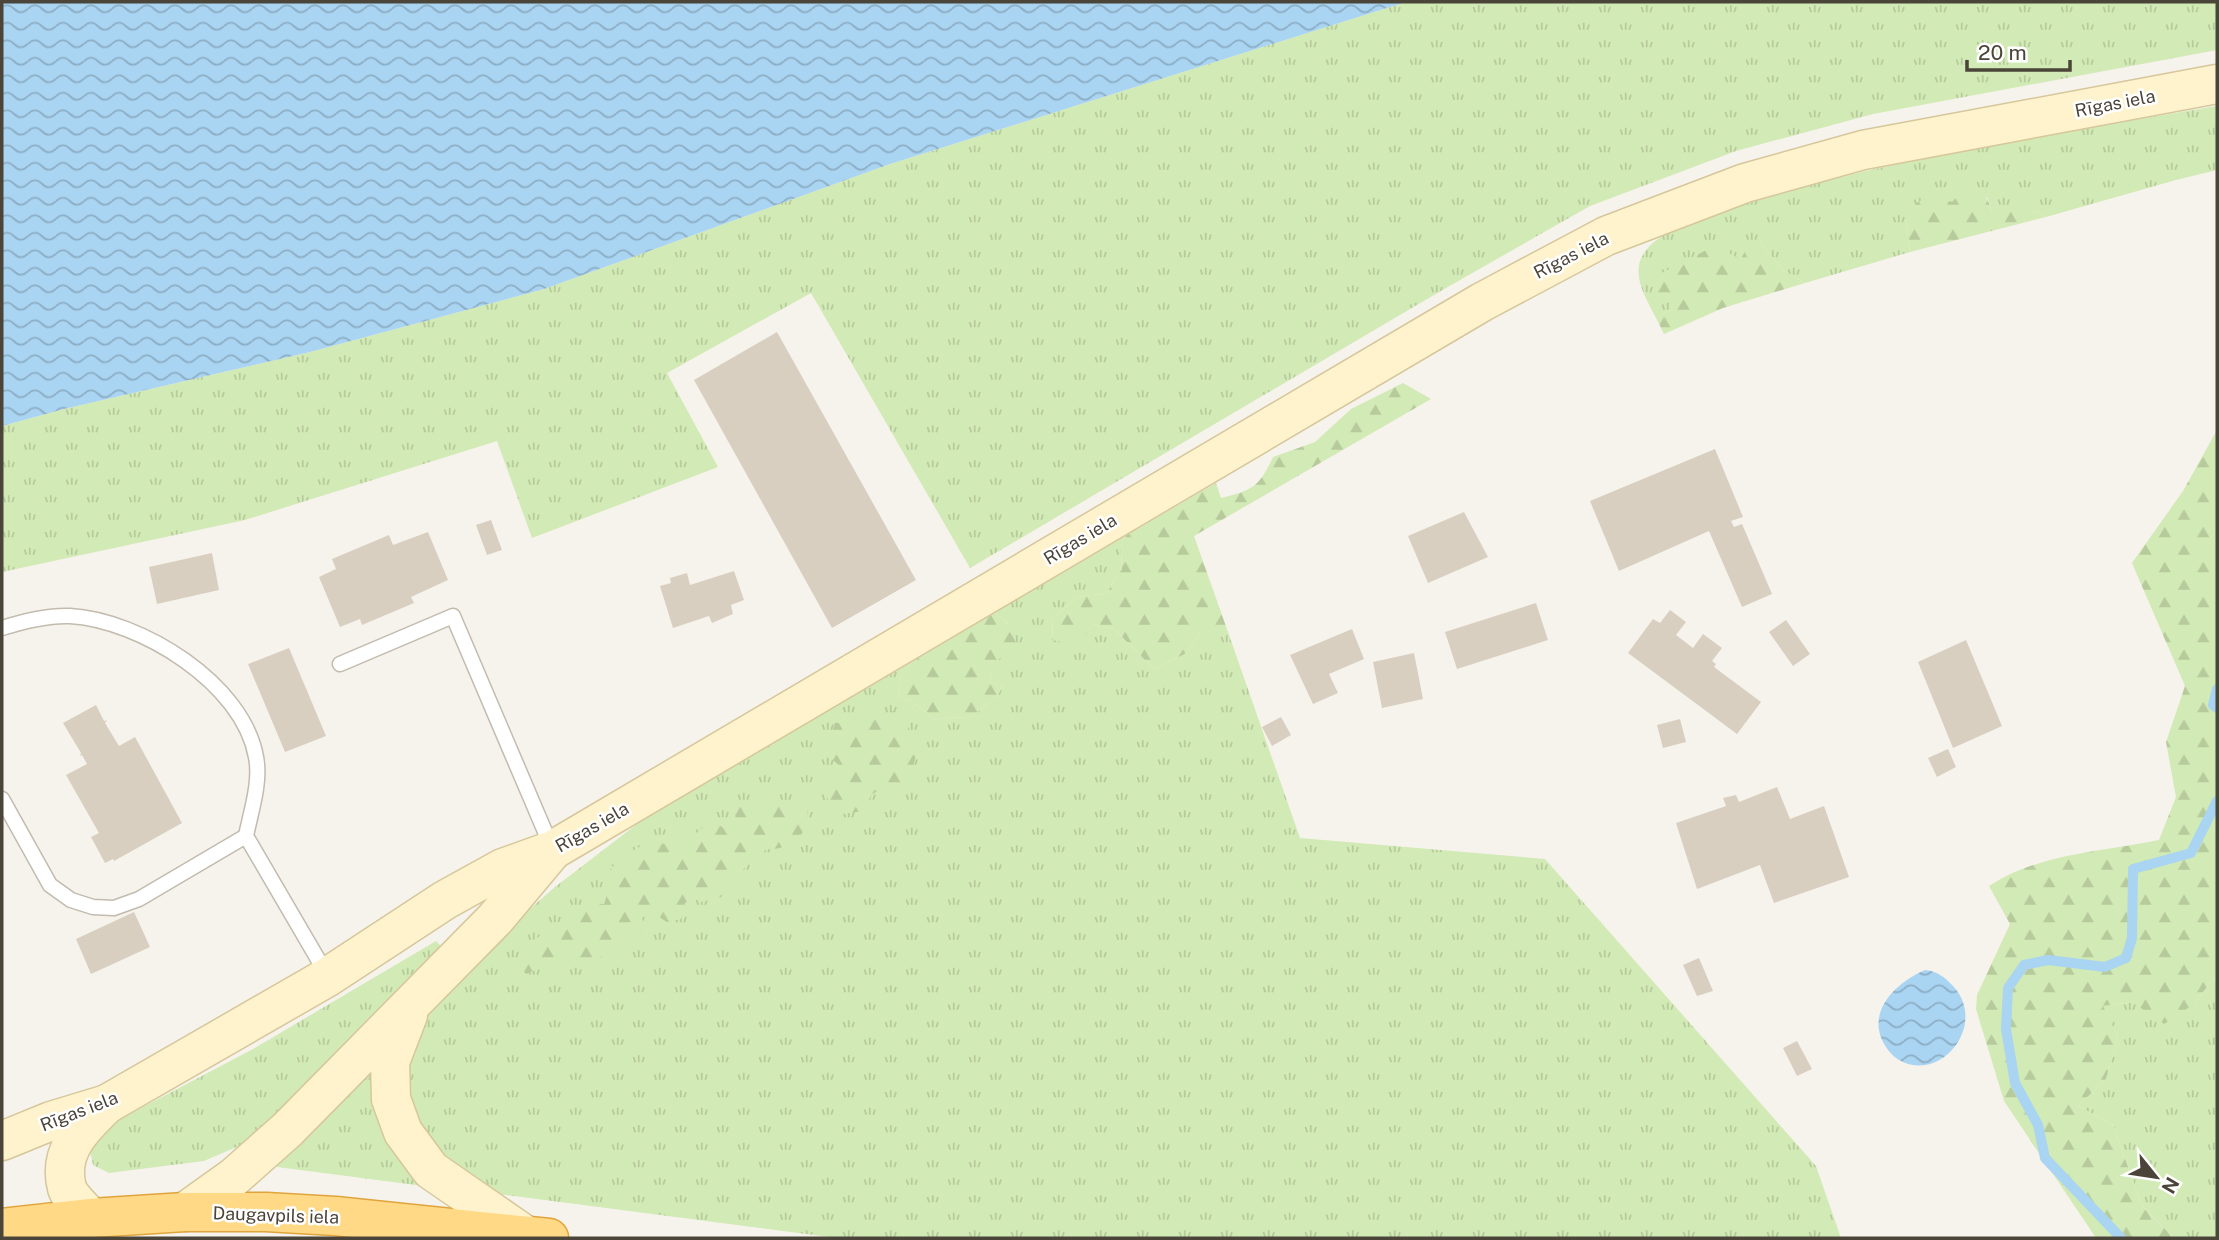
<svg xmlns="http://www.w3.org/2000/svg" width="2219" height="1240" font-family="'Public Sans',sans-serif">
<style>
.grass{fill:url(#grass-tufts)}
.forest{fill:url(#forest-firs)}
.water{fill:url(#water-waves)}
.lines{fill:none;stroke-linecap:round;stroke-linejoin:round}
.stream{stroke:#a9d4f2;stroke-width:10}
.building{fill:#d8cfc1}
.service-casing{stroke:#c2bbae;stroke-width:17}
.secondary-casing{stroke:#d6c79b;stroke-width:41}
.trunk-casing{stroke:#e0a43c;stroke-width:41}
.service{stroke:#fff;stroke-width:14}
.secondary{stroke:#fff3cd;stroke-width:38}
.trunk{stroke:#ffd985;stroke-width:38}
.labels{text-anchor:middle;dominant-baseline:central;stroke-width:5;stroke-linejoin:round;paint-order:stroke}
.street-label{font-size:18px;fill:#4b4439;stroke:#fff}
</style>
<defs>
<pattern id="grass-tufts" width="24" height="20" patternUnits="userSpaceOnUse" patternTransform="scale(1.75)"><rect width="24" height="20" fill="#d2eab5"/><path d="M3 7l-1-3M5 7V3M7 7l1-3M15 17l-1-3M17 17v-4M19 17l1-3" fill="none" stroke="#b6ca9c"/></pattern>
<pattern id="forest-firs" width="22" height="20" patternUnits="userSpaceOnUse" patternTransform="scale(1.75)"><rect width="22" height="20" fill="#d2eab5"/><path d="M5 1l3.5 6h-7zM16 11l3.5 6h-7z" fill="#b6ca9c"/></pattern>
<pattern id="water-waves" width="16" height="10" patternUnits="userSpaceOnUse" patternTransform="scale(1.75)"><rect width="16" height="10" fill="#a9d4f2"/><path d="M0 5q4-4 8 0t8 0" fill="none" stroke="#8caec5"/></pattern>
</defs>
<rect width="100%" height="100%" fill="#f6f3ec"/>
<!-- grass -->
<g class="grass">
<polygon points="1406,2 2217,2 2217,50 1873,114 1736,151 1590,206 1439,292 970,568 811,293 667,373 718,467 532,538 497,441 245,520 2,572 2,426 64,409 310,352 544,289 890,164"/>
<path d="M2217 106V170L2176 180 2046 217 2033 211 1993 214 1987 197 1952 202 1906 221 1910 252 1805 283 1783 270 1759 241 1741 259 1671 302V309L1656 318C1645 296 1628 271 1647 249 1661 232 1688 226 1708 218 1759 198 1812 184 1866 171 1982 144 2100 126 2217 106Z"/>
<polygon points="1127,535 1121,542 1122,570 1118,573 1107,593 1078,597 1053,617 1052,640 1093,624 1114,629 1154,669 1185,654 1201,632 1228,632 1300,838 1545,859 1816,1166 1841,1238 837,1238 498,1194 425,1144 400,1082 426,1016 516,921 555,887 650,814 912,662 899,681 900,697 917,705 934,720 948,717 970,718 997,696 1003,686 990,682 991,672 998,660 1008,623 994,613"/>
<polygon points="436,941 441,946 262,1128 239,1146 204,1161 109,1173 93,1165 89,1146 95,1138 124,1117 253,1049"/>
<polygon points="2213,979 2217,980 2217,1238 2174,1238 2142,1206 2113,1125 2078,1106 2106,1079 2118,1037 2102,1006 2132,1002 2194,1004"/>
<polygon points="374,1069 424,1183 416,1185 277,1167 280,1161"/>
</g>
<!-- forest -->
<g class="forest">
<path d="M1964 189C1986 190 1986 195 1993 214L2009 205 2033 211 2046 217 1910 252 1906 221 1916 203 1935 195 1952 202Z"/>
<polygon points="1759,241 1783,270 1805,283 1723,308 1664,334 1656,318 1671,309 1671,303 1662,301 1656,290 1654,277 1714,246 1741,259 1747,247"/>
<path d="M1403 383 1431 399 1194 536 1228 632H1201L1185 654 1154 669 1114 629 1093 624 1077 645 1052 640 1053 617 1078 597 1107 593 1118 573 1122 570 1121 542 1127 535 1216 483 1221 498C1253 490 1259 487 1273 457L1315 442 1351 409Z"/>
<path d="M2217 430V980L2213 979 2194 1004 2164 1024 2132 1002 2103 1006 2118 1037 2106 1079 2078 1106 2113 1125 2142 1206 2174 1238H2096L2004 1101 1976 1009 1977 995 2010 924 1989 886C2039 853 2102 852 2159 840L2176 797 2166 742 2185 686 2132 563 2183 491Z"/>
<path d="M994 613C1007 622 1015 627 1016 644L998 660V666L991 672 990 682 1003 686 997 696 970 718 948 717 934 720 917 705 900 697 899 681 912 662Z"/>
<polygon points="893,711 907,722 917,753 907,786 886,786 871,795 869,803 863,811 835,815 822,786 837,777 841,767 825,753 835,723 854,722 862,717 879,720"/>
<path d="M744 801 758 811C777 804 790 796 807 809 812 833 790 851 766 849L757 861 746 866 721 897 701 902 693 898 685 903 681 919 667 922 651 912 649 905 641 917 646 926 634 944 615 947 599 958 580 966 556 962 526 974 517 964 526 944C547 934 564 917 584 903L604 904 607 895 615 894 616 883 610 880V869L625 855 650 841C679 849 692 840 711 819L725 829 736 824 735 813Z"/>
</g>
<!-- water -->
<g class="water">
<polygon points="2,2 1406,2 890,164 544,289 310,352 64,409 2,426"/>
<path d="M1925 970C1935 971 1942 975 1949 982 1992 1020 1942 1085 1899 1060 1891 1055 1886 1048 1882 1040 1868 1008 1899 981 1925 970Z"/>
</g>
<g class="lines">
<!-- stream -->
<g class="stream">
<polyline points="2217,689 2213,705 2217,708"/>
<polyline points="2121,1238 2045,1158 2038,1125 2015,1083 2006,1029 2008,988 2024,965 2048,960 2105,967 2126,958 2132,938 2133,869 2191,853 2217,801"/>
</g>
</g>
<!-- building -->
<g class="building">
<polygon points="777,332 916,580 832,628 694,380"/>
<polygon points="1715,449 1743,517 1731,521 1734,527 1742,524 1772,594 1742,607 1709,531 1619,571 1590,501"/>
<polygon points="1464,512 1488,557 1428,583 1408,536"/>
<polygon points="491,520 502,550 487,555 476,525"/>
<polygon points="428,532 448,580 411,597 414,603 362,625 360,619 340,627 319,577 336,569 332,559 389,535 393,545"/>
<polygon points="212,553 219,590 157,604 149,567"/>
<polygon points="734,571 744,600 731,605 733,614 712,623 709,616 673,628 660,586 671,583 670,578 687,573 690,585"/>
<polygon points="1536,603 1548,640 1457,669 1445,632"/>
<polygon points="1670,610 1686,622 1676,635 1693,648 1703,634 1722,648 1712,661 1716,664 1714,667 1761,702 1737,734 1628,653 1653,619 1660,623"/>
<polygon points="1786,620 1810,654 1793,666 1769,632"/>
<polygon points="1352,629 1364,659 1329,674 1338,693 1313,704 1290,655"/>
<polygon points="1966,640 2002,726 1953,748 1918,662"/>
<polygon points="289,648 326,736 285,752 248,664"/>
<polygon points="1414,653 1423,699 1382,708 1373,662"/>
<polygon points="96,705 104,721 107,720 105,723 119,746 135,737 182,823 114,861 113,859 105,863 91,837 99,833 66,775 87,764 82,755 80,756 81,753 63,723"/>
<polygon points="1281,717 1291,735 1272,746 1262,727"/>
<polygon points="1680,719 1686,742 1663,748 1657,725"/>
<polygon points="1948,749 1956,767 1937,777 1928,758"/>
<polygon points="1777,787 1790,819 1824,806 1849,877 1774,903 1760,865 1697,889 1676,823 1726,806 1723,798 1736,795 1739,802"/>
<polygon points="134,912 150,947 91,974 76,939"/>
<polygon points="1699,958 1713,991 1697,996 1683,965"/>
<polygon points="1797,1041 1812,1069 1797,1076 1783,1048"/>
</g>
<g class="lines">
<defs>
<g id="service">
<path d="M2 628C24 621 47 615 70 616 140 620 243 683 256 757 261 782 251 811 246 836L319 961 326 977"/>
<polyline points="340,664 453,616 552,848"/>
<polyline points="2,799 50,885 71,900 93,907 114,908 139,899 246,836"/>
</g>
<g id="secondary">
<polyline points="408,1015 390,1062 391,1099 403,1132 431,1170 525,1235"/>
<polyline points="2,1141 51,1121 107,1104 326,978 445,900 503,868 553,850 1482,302 1606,236 1745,183 1863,150 2217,84"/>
<polyline points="185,1212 234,1177 287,1130 495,919 552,851"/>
<path d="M91 1218C84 1210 70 1198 67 1188 57 1151 83 1127 107 1104"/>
</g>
<polyline id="trunk" points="2,1228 91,1218 185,1212 266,1212 335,1216 549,1238"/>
</defs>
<!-- service casing -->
<use href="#service" class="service-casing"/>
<!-- secondary casing -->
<use href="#secondary" class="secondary-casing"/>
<!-- trunk casing -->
<use href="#trunk" class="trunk-casing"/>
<!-- service -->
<use href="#service" class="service"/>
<!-- secondary -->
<use href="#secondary" class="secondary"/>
<!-- trunk -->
<use href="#trunk" class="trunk"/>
</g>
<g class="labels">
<!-- street labels -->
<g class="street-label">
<text transform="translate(2115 103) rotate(-11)">Rīgas iela</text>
<text transform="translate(1571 255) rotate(-27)">Rīgas iela</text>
<text transform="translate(1080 539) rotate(-31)">Rīgas iela</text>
<text transform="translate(592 827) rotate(-30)">Rīgas iela</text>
<text transform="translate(79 1111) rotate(-21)">Rīgas iela</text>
<text transform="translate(276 1215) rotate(2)">Daugavpils iela</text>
</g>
</g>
<!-- border -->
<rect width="2219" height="1240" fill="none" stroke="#4b4439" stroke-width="7"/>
<!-- north arrow -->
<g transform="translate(2156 1177) rotate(120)" stroke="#ffffff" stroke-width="5" paint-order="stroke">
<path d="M0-5L12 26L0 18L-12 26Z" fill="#4b4439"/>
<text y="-10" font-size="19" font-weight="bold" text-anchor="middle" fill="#4b4439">N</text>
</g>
<!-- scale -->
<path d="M1967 60v10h103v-10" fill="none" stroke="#4b4439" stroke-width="3.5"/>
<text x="1978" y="60" font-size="21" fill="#4b4439" stroke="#ffffff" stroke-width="5" paint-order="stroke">20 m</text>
</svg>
